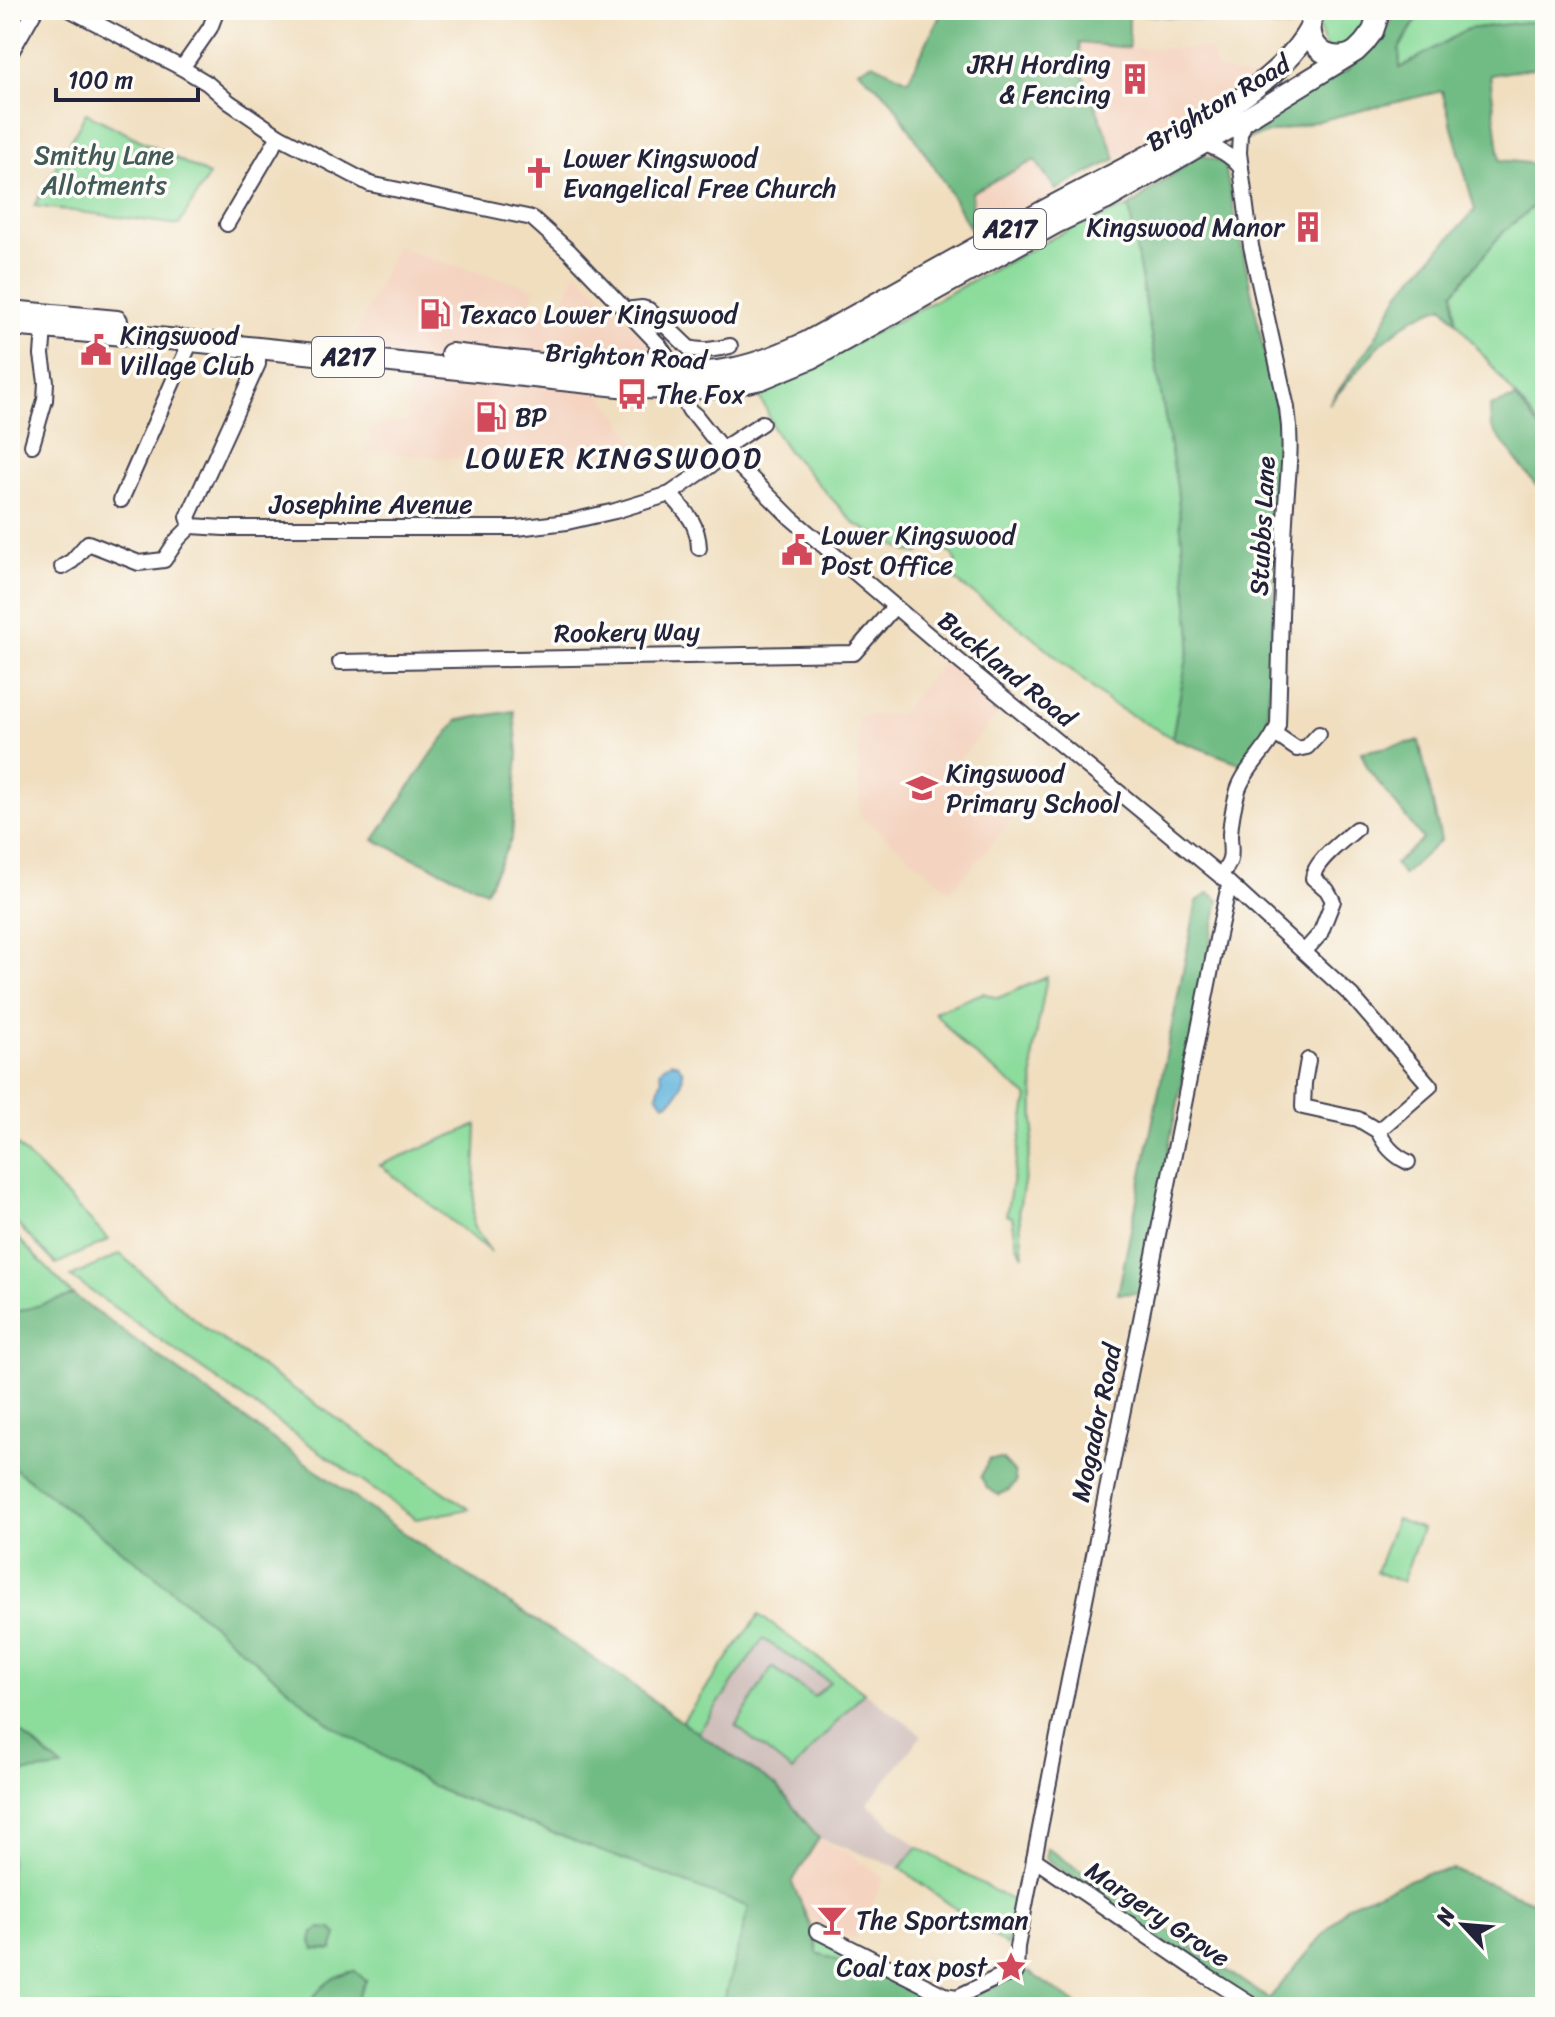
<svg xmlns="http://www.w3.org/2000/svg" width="1555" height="2017" font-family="Sriracha,sans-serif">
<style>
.built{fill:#f4d3c0}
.industrial{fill:#d0c0bc}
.green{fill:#8cdc9c;stroke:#577f6c;stroke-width:2}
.forest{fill:#71bc84;stroke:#4a6f60;stroke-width:2}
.water{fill:#60b3dc;stroke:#416a8c;stroke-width:2}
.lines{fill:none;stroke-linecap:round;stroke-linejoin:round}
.minor-casing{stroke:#413e4f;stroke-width:18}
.highway-casing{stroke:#413e4f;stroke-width:24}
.minor{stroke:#fff;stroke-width:14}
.highway{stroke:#fff;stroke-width:20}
.labels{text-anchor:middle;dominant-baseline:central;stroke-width:7;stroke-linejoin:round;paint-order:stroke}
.shield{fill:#fdfcf7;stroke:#646373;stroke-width:2}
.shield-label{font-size:24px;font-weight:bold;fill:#22223b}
.poi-label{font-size:26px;fill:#22223b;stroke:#fdfcf7;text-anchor:start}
.street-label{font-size:26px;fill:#22223b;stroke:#fdfcf7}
.park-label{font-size:26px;fill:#425a58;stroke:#fdfcf7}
.quarter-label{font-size:30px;letter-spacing:2px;fill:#22223b;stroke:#fdfcf7}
</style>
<rect width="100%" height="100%" fill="#fdfcf7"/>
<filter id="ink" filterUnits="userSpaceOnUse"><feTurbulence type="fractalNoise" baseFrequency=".0125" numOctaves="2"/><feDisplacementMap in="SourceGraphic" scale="16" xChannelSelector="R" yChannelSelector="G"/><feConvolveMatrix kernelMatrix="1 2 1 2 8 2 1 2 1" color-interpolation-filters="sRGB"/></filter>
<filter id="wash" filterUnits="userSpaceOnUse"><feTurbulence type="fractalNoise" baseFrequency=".006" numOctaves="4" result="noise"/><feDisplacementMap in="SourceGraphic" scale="32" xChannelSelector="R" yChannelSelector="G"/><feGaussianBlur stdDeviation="1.8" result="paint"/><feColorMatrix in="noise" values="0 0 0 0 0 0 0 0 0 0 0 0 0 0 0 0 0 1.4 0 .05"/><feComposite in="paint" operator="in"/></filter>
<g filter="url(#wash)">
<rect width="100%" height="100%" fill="#f0debf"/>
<!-- built -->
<g class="built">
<polygon points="1078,43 1129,48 1211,49 1216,68 1254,78 1182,129 1116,159 1082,71"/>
<polygon points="1036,159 1056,190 971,240 972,192"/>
<polygon points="397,246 441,262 534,288 530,309 558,312 577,271 651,346 647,358 609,358 598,390 639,445 563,466 365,452 369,426 407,422 411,369 354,337"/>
<polygon points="946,659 1003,708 957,762 1016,814 951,891 860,815 857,715 900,714"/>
<polygon points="819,1838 849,1854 884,1878 854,1940 805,1916 792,1882"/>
</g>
<!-- industrial -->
<polygon class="industrial" points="763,1639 831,1682 814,1697 792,1771 864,1692 922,1735 867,1804 918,1847 900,1868 819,1838 776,1786 698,1733"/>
<!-- green -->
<g class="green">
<polygon points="1328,10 1369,10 1370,24 1344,50 1326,48 1318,24"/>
<polygon points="1424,10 1545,10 1542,24 1526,22 1468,29 1400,68 1399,49 1421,13"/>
<polygon points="86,113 209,175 179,225 34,206"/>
<polygon points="1545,196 1545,433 1456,321 1454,292 1501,234"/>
<polygon points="1129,207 1177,487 1191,637 1172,738 1110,703 1028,633 945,573 956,562 953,555 928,541 919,553 906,551 855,524 788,451 774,430 766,409 755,389 844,349 1079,224"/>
<polygon points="1047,977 1033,1052 1034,1130 1019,1209 1023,1256 1017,1245 1012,1217 1006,1215 1028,1097 965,1047 934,1012 983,993 998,998"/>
<polygon points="477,1125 473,1226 491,1252 380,1165"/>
<polygon points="10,1138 109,1240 56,1264 10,1217"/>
<polygon points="10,1230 73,1295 10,1315"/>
<polygon points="120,1254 205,1328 469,1509 416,1519 71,1277"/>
<polygon points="10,1465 153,1574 331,1725 442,1791 750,1907 722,2007 352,2007 366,1981 313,1997 308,2007 10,2007 10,1774 62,1767 10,1724"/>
<polygon points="1396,1519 1422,1529 1402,1582 1376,1572"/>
<polygon points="759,1615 864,1692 792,1771 736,1726 772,1667 814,1697 830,1682 763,1639 698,1733 682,1722"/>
<polygon points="918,1847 1014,1902 1007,1946 900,1868"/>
<polygon points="815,1936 937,1996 817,1953"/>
</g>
<!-- forest -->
<g class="forest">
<polygon points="943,10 1296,10 1290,28 1129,13 1129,48 1079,43 1082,71 1116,159 1056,190 1035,160 972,192 971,230 945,184 890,99 858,70 873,63 908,80"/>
<polygon points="1399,10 1424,10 1420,13 1399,49 1400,68 1468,29 1526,22 1541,24 1545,16 1545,113 1543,113 1539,67 1490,75 1500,160 1545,165 1545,196 1501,234 1454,292 1456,321 1443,306 1415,317 1381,343 1329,404 1375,338 1400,292 1475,210 1442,91 1248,138 1259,120 1316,86 1346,71 1381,36"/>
<polygon points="1200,154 1224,163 1282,436 1267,732 1245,765 1172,738 1191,637 1177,487 1129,207"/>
<polygon points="1516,398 1545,434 1545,497 1491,427 1490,406"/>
<polygon points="514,711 518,753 512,838 486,891 374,840 433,752 458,720"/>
<polygon points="1419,741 1441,840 1403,875 1395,864 1423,839 1368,769 1361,752"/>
<polygon points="1209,893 1219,900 1139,1293 1118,1294 1197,901"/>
<path d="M73 1295 406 1535 623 1678 682 1722 776 1786 819 1838 792 1882C801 1905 815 1930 817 1953L954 2002 1029 1972 1081 2007H722L749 1907 442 1791 331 1725 153 1574 10 1465V1314Z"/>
<polygon points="989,1459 1002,1459 1014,1472 1016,1482 1009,1490 999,1495 987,1488 981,1477"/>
<polygon points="10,1724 63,1768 10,1774"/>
<polygon points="1047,1848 1269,1999 1348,1905 1427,1873 1454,1870 1545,1906 1545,2007 1251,2007 1045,1858"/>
<polygon points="321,1928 332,1929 337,1935 332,1950 314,1949 311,1942 313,1932"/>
<path d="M355 1971 366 1981 352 2007H308C317 1988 334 1974 355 1971Z"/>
</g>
<!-- water -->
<path class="water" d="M671 1062 678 1064 683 1071C682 1085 679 1099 664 1104L657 1094 662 1078 660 1072 663 1067Z"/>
</g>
<g filter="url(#ink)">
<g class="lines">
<defs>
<g id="minor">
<polyline points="71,10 182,68 207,83 229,102 279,136 370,184 532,218 570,252 659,345 681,377"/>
<polyline points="10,54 35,10"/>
<polyline points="182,68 210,28 217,10"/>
<path d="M1202 143C1218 149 1230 154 1241 168"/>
<polyline points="227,224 279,136"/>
<path d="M625 310 642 308 649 310 689 348C703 352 717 349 730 346"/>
<polyline points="258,348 258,364 188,517 191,526 224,528 517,528 567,522 615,511 670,494 727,454"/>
<polyline points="639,372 651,362 659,345"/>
<polyline points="685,389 683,399 690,411 696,416 722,449 791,518 953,656 1223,878 1352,996 1430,1086 1378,1131 1358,1119 1303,1107 1304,1083 1308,1060"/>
<polyline points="32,445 45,400 46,382 42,355 44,327"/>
<polyline points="722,449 762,423"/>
<path d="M670 494C686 512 698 523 699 548"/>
<polyline points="121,500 191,341"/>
<polyline points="62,567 72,561 88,543 139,563 164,560 178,539 191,526"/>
<polyline points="340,662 854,653 894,607"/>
<polyline points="1275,734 1297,749 1307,747 1319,734"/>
<path d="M1220 875C1235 860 1230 853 1230 834 1231 820 1234 804 1238 790 1246 766 1270 749 1278 725 1280 657 1281 588 1285 520 1287 479 1293 450 1287 408L1251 246 1239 153 1240 134 1247 118"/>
<path d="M1304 952 1320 934 1333 901 1327 890 1313 878C1314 861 1344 840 1356 829"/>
<path d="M1378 1131C1385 1145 1393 1155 1408 1162"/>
<polyline points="1034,1859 1197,1970 1255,2007"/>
<polyline points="817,1931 944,1995 957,1997 999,1977 1016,1972 1017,1947 1062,1715 1217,939 1228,890 1231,886"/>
</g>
<g id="highway">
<path d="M1315 10C1302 36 1319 63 1349 55"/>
<polyline points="10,311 117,321"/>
<polyline points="10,325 191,341 638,388 685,389 724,387 761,379 812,358 1056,223 1105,200 1247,118 1335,64 1356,51 1364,43 1373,31 1378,16 1375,10"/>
<path d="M451 354C500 360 550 365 599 369 644 373 690 377 735 368 760 363 782 353 805 343 883 300 960 256 1038 214 1110 175 1183 142 1248 93 1273 74 1295 55 1310 28"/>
</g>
</defs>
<!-- minor casing -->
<use href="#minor" class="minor-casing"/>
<!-- highway casing -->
<use href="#highway" class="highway-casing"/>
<!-- minor -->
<use href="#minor" class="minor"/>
<!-- highway -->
<use href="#highway" class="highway"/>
</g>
</g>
<!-- icons -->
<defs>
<symbol id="building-bare" viewBox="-9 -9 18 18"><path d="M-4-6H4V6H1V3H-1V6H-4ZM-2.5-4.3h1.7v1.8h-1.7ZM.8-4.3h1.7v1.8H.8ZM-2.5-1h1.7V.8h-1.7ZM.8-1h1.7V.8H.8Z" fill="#d1495b" stroke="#fdfcf7" stroke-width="2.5" paint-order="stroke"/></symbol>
<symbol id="church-bare" viewBox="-9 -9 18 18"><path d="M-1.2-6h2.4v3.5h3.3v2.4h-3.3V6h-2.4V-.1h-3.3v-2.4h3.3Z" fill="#d1495b" stroke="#fdfcf7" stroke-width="2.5" paint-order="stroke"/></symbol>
<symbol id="fuel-bare" viewBox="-9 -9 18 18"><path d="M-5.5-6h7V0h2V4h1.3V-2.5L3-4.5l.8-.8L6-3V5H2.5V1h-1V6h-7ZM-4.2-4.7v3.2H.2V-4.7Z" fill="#d1495b" stroke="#fdfcf7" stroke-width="2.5" paint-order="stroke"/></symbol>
<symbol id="civic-bare" viewBox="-9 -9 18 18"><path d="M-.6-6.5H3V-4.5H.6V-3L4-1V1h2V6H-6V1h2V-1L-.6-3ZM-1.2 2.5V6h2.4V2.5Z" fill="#d1495b" stroke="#fdfcf7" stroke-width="2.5" paint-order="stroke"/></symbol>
<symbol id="bus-bare" viewBox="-9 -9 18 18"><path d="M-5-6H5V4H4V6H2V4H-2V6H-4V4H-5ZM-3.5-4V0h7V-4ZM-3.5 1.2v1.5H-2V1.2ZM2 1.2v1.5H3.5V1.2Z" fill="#d1495b" stroke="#fdfcf7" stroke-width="2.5" paint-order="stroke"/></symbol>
<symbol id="school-bare" viewBox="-9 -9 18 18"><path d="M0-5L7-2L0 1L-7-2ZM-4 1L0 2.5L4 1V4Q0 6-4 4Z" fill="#d1495b" stroke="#fdfcf7" stroke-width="2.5" paint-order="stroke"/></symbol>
<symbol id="bar-bare" viewBox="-9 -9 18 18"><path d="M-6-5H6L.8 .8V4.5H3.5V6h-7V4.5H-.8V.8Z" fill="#d1495b" stroke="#fdfcf7" stroke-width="2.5" paint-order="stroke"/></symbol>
<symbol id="sight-bare" viewBox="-9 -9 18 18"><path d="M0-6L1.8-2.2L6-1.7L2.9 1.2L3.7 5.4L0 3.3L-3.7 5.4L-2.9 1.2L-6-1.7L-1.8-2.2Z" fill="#d1495b" stroke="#fdfcf7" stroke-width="2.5" paint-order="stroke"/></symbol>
</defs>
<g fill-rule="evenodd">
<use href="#building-bare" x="1113" y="57" width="44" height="44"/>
<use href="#church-bare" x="517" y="151" width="44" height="44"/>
<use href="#building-bare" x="1286" y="205" width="44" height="44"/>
<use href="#fuel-bare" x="413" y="292" width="44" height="44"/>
<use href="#civic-bare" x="74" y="328" width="44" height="44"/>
<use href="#bus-bare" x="610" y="372" width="44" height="44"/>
<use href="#fuel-bare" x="469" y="395" width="44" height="44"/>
<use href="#civic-bare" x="775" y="528" width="44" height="44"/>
<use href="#school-bare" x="900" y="766" width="44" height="44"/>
<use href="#bar-bare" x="810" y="1898" width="44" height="44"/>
<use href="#sight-bare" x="989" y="1945" width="44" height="44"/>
</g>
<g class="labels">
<!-- shield labels -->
<g class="shield">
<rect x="974" y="209" width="72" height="40" rx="6"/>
<rect x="312" y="337" width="72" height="40" rx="6"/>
</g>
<g class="shield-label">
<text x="1010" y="229">A217</text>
<text x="348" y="357">A217</text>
</g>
<!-- poi labels -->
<g class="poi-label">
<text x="1111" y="64" text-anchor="end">JRH Hording<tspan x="1111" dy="30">&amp; Fencing</tspan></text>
<text x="563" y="158">Lower Kingswood<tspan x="563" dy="30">Evangelical Free Church</tspan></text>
<text x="1284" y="227" text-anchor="end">Kingswood Manor</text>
<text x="459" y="314">Texaco Lower Kingswood</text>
<text x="120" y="335">Kingswood<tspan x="120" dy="30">Village Club</tspan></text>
<text x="656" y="394">The Fox</text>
<text x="515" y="417">BP</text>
<text x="821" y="535">Lower Kingswood<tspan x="821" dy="30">Post Office</tspan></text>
<text x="946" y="773">Kingswood<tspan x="946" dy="30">Primary School</tspan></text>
<text x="856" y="1920">The Sportsman</text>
<text x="987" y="1967" text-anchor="end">Coal tax post</text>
</g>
<!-- street labels -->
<g class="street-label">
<text transform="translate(1218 103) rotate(-31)">Brighton Road</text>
<text transform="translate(626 356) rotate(3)">Brighton Road</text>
<text x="371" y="504">Josephine Avenue</text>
<text transform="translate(1262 526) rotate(-87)">Stubbs Lane</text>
<text transform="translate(627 632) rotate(-1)">Rookery Way</text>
<text transform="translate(1007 669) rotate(39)">Buckland Road</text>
<text transform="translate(1096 1423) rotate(-78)">Mogador Road</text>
<text transform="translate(1158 1914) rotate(34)">Margery Grove</text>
</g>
<!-- park labels -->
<g class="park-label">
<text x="104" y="155">Smithy Lane<tspan x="104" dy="30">Allotments</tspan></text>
</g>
<!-- quarter labels -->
<g class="quarter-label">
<text x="614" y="458">LOWER KINGSWOOD</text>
</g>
</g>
<!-- margin -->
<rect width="1555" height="2017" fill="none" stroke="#fdfcf7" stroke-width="40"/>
<!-- north arrow -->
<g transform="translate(1463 1925) rotate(296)" stroke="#fdfcf7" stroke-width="6" paint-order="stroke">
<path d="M0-6L14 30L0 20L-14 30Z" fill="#22223b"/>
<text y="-12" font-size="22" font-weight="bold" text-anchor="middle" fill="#22223b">N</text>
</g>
<!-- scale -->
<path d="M56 88v12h142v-12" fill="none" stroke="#22223b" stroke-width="4"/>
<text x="68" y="88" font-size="24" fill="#22223b" stroke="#fdfcf7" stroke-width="6" paint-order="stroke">100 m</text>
</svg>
